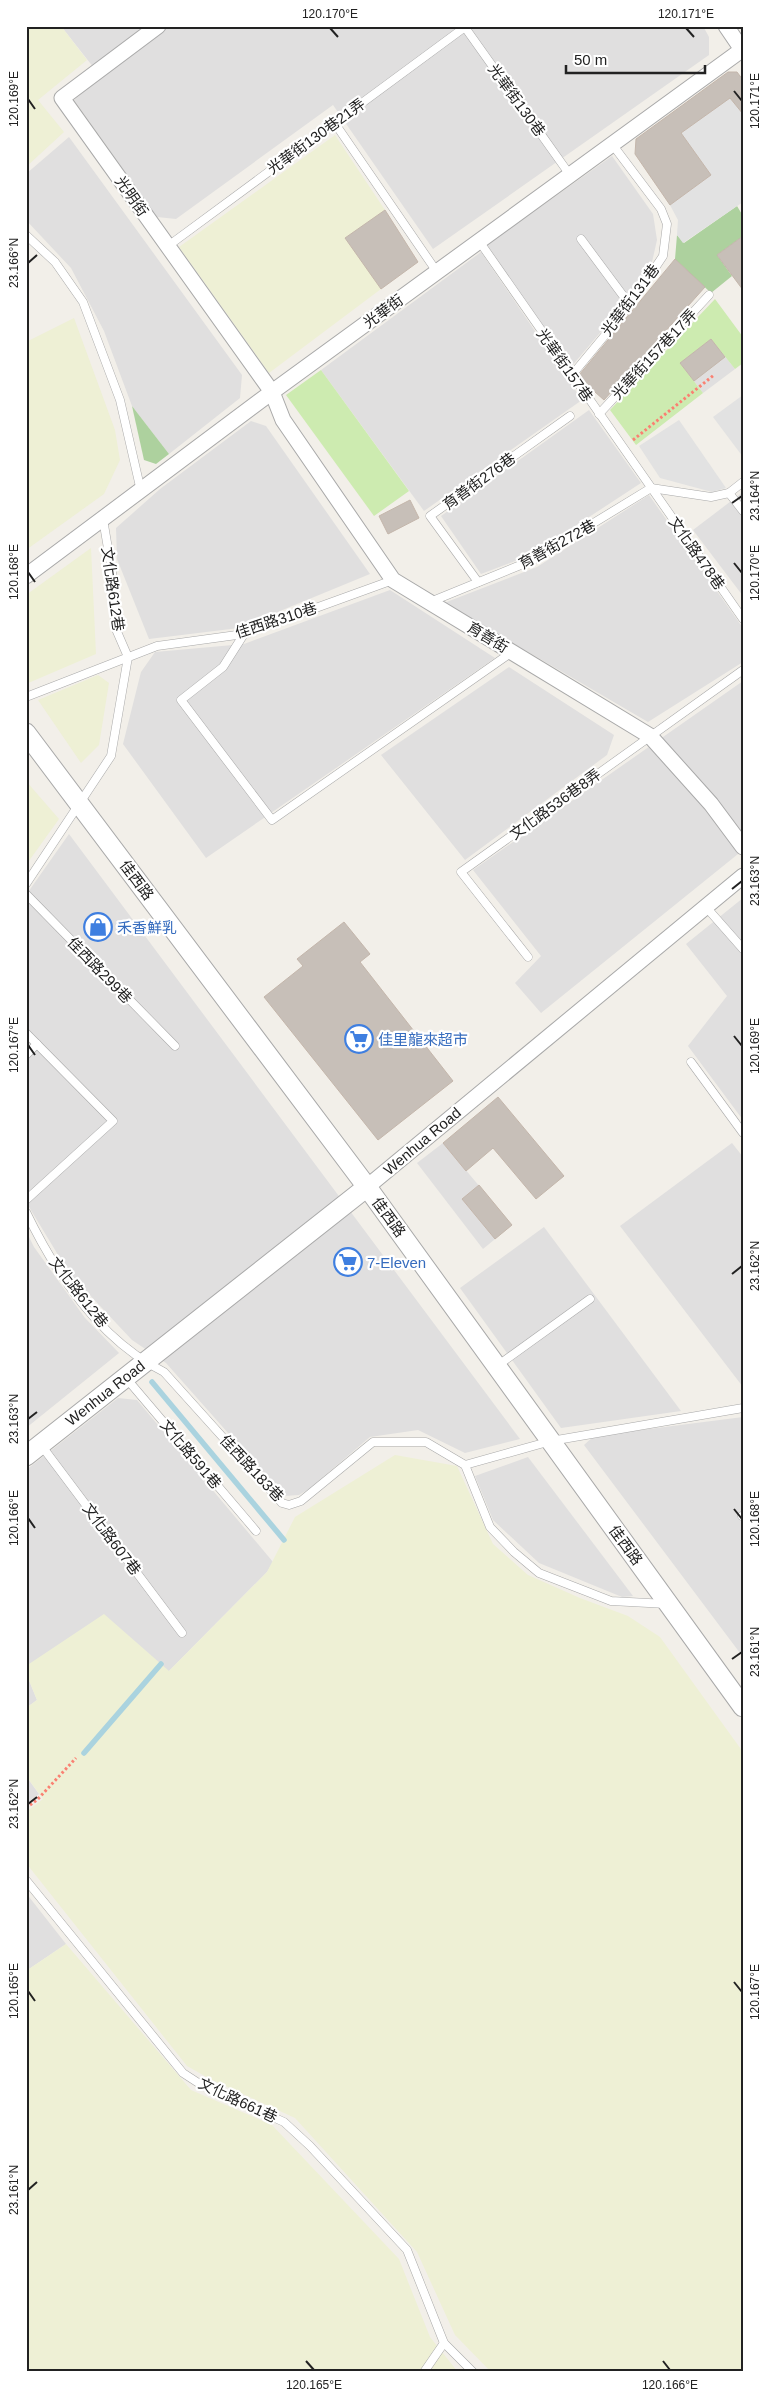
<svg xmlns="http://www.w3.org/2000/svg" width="769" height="2398" font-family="Arial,'Noto Sans TC',sans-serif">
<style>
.residential{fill:#e0dfdf}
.farmland{fill:#eef0d5}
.grass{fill:#cdebb0}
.forest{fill:#add19e}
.parking{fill:#e2e2e2}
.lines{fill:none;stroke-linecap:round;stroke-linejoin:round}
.stream{stroke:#aad3df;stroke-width:5.5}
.building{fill:#c7bfb8;stroke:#c4b6ab}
.service-casing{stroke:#a9a9a9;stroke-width:9}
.minor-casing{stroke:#a9a9a9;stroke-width:17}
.tertiary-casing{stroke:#a9a9a9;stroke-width:21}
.path{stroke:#fa8072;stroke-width:3;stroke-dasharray:2.5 2.5;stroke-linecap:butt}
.service{stroke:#fff;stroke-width:8}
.minor{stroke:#fff;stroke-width:15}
.tertiary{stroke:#fff;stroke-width:19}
.ticks{fill:none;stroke:#222;stroke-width:2}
.labels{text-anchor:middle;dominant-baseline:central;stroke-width:4.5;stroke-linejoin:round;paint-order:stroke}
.street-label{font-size:15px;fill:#222;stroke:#fff}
.shop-label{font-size:15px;fill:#366cbe;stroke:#fff;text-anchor:start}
.neatline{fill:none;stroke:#222;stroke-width:2}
.ticks-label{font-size:12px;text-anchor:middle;fill:#222}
</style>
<rect width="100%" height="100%" fill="#f2efe9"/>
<!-- residential -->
<g class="residential">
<polygon points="61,26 703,26 709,37 709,55 433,249 333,105 176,219 157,217 74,100 101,77"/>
<polygon points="69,137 242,375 240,398 169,454 132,406 104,331 71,268 26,220 26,174"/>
<polygon points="612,156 653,214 657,240 652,262 627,301 571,367 487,245"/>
<polygon points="481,252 582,400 424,511 321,370"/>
<polygon points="711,339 735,369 703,393 680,363"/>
<polygon points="589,410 641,483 531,555 481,574 441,516"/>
<polygon points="251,421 266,426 370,574 239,628 149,639 117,559 116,528 160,489"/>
<polygon points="743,492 743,596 693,530"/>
<polygon points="649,495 743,628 743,662 648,722 444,603 537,567"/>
<polygon points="390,590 495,658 206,858 123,744 141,672 155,652 244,644"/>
<polygon points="509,667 614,735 607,755 465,860 381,755"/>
<polygon points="743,681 743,850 541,1013 515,983 541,956 473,870"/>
<polygon points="69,834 520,1439 465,1453 418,1430 370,1437 309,1489 299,1495 284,1496 166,1363 132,1340 69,1273 26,1202 26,895"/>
<polygon points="743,898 743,1120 688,1046 727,996 686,944"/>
<polygon points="443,1143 512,1225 483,1249 417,1163"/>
<polygon points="732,1143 743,1157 743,1387 620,1226"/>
<polygon points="544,1227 681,1411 561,1428 460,1288"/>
<polygon points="26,1231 34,1247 85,1318 119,1353 26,1428"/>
<polygon points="118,1398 137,1400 273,1562 267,1572 169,1671 26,1666 26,1470"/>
<polygon points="743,1417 743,1657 584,1445 594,1436"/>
<polygon points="528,1457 633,1596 622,1597 539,1563 493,1520 475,1476"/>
<polygon points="26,1673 37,1700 26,1708"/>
<polygon points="26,1776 39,1794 26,1804"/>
<polygon points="26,1893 66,1944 26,1971"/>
</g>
<!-- farmland -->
<g class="farmland">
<polygon points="26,26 61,26 87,60 38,100 64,132 26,167"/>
<polygon points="335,135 385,210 345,238 381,289 269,373 179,247"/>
<polygon points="74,318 115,430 120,460 104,494 26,550 26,342"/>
<polygon points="91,548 96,654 26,684 26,595"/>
<polygon points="98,675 109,683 99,745 81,763 38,700"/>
<polygon points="26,781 59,819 26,865"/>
<polygon points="395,1455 457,1466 493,1544 528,1575 580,1598 628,1616 660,1637 743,1752 743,2372 491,2372 455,2335 417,2252 295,2118 210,2079 187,2066 26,1863 26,1812 43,1799 26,1776 26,1708 37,1700 26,1673 26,1666 104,1614 169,1671 267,1572 295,1517"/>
<polygon points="66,1944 191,2090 272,2125 399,2259 430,2337 458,2372 26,2372 26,1971"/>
</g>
<!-- grass -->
<g class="grass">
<polygon points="715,299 743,337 743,363 735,369 711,339 680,363 703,393 636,445 610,410"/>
<polygon points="321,370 409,491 374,516 286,395"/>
</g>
<!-- forest -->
<g class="forest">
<polygon points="737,206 743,216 743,236 717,255 732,276 711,293 675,259 677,235 684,243"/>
<polygon points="132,406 169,454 156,464 144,460"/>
</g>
<!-- parking -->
<g class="parking">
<polygon points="730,98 743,114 743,202 683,243 677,235 678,220 670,205 711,175 681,133"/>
<polygon points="743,395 743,457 713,417"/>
<polygon points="679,420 726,488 712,492 660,478 639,446"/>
</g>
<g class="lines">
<!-- stream -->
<g class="stream">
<polyline points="152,1382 284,1540"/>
<polyline points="84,1753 161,1664"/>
</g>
</g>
<!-- building -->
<g class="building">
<polygon points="728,72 737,72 743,80 743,114 730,98 681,133 711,175 670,205 635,154 636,139"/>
<polygon points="385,210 418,262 381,289 345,238"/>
<polygon points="743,236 743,290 717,255"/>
<polygon points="675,259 705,287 604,400 586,384 579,375"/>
<polygon points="711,339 725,357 694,381 680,363"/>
<polygon points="410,500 419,518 388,534 379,516"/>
<polygon points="344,922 370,954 360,962 453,1081 378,1140 264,997 303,966 297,959"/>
<polygon points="498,1097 564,1176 536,1199 493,1148 466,1171 443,1143"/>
<polygon points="479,1185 512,1225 495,1239 462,1199"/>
</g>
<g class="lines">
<defs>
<g id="service">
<polyline points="464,26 570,175"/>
<polyline points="334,122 437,272"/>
<polyline points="26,235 55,262 83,302 120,400 141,491"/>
<polyline points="581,239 630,305"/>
<polyline points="479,241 743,619"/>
<polyline points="168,246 465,27"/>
<polyline points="572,375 630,305 663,256 667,224 661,209 612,144"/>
<polyline points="599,414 709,295"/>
<polyline points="651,488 711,497 729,493 743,482"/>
<polyline points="729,493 743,511"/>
<polyline points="478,582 430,516 570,416"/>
<polyline points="430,602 533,560 651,488"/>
<polyline points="244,634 223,667 181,700 272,820 512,652"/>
<polyline points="26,697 157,646 244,634 393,580"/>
<polyline points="26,884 111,756 128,657 115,627 112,572 103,519"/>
<polyline points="26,894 175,1046"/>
<polyline points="706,907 743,949"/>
<polyline points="528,957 461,872 743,670"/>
<polyline points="26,1033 113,1121 26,1200"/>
<polyline points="26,1055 37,1044"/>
<polyline points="691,1062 743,1133"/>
<path d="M26 1212C56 1274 101 1341 164 1372L282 1503 289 1505 301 1501 373 1442H426L465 1465 490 1527 514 1552 539 1573 611 1601 667 1604"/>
<polyline points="497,1366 590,1299"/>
<polyline points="126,1378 256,1531"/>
<polyline points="41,1445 182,1633"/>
<polyline points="465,1465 551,1441 743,1408"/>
<polyline points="742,1516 743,1516"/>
<polyline points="26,1880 183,2073 203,2086 284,2122 310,2146 407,2250 444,2343 473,2372"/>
<polyline points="424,2372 444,2343"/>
</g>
<g id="minor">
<polyline points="158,26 62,98 272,392 283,420 393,580 650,736 711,804 743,847"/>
<polyline points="726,26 743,51"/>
<polyline points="26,576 272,392 743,49"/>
<polyline points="367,1187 743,876"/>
</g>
<g id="tertiary">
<polyline points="26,733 367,1187 743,1707"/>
<polyline points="26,1456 367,1187"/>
</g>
</defs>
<!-- service casing -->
<use href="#service" class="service-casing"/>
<!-- minor casing -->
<use href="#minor" class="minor-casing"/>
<!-- tertiary casing -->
<use href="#tertiary" class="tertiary-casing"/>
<!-- path -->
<g class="path">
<polyline points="633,440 714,375"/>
<polyline points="26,1808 37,1800 76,1758"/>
</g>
<!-- service -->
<use href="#service" class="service"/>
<!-- minor -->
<use href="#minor" class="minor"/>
<!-- tertiary -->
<use href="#tertiary" class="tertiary"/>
</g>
<!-- ticks -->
<path class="ticks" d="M330 28 338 37M686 28 694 37M734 91 742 101M28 99 35 109M28 263 37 255M732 503 742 496M734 563 742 573M28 572 35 582M732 889 742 881M734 1036 742 1046M28 1045 35 1055M732 1274 742 1266M28 1419 37 1412M734 1509 742 1519M28 1518 35 1528M732 1659 742 1652M28 1804 37 1797M734 1982 742 1992M28 1991 35 2001M28 2190 37 2182M306 2361 314 2370M663 2361 670 2370"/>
<!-- icons -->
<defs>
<symbol id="shop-ring" viewBox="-11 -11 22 22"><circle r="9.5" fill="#fff" stroke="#3f7fe0" stroke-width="1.5"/><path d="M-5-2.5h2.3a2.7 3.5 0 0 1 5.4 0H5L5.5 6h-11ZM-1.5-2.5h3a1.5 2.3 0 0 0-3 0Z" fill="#3f7fe0"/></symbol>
<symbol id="supermarket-ring" viewBox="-11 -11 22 22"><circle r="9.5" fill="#fff" stroke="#3f7fe0" stroke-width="1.5"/><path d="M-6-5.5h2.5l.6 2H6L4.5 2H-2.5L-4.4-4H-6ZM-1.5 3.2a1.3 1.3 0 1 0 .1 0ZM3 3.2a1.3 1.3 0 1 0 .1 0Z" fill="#3f7fe0"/></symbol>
</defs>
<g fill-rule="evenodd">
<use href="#shop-ring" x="82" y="911" width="32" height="32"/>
<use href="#supermarket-ring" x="343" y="1023" width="32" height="32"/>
<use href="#supermarket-ring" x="332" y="1246" width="32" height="32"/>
</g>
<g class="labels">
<!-- street labels -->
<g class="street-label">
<text transform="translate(517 100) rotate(54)">光華街130巷</text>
<text transform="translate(316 136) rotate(-36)">光華街130巷21弄</text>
<text transform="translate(132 196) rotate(55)">光明街</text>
<text transform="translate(630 300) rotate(-53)">光華街131巷</text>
<text transform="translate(383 311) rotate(-36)">光華街</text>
<text transform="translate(654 354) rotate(-47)">光華街157巷17弄</text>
<text transform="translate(565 365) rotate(55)">光華街157巷</text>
<text transform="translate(479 481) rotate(-36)">育善街276巷</text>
<text transform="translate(557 544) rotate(-29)">育善街272巷</text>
<text transform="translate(697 553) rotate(55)">文化路478巷</text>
<text transform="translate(113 589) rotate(82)">文化路612巷</text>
<text transform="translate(276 620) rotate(-18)">佳西路310巷</text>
<text transform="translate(488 637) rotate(31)">育善街</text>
<text transform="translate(555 804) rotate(-36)">文化路536巷8弄</text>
<text transform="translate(137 880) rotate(53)">佳西路</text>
<text transform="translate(100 970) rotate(46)">佳西路299巷</text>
<text transform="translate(422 1141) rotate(-40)">Wenhua Road</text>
<text transform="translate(389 1217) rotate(54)">佳西路</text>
<text transform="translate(79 1292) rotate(52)">文化路612巷</text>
<text transform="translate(105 1393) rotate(-38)">Wenhua Road</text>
<text transform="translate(191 1454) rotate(50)">文化路591巷</text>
<text transform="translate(252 1468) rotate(47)">佳西路183巷</text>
<text transform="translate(112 1539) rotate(53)">文化路607巷</text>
<text transform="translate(626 1545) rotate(54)">佳西路</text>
<text transform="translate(238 2100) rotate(25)">文化路661巷</text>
</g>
<!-- shop labels -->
<g class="shop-label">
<text x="117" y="927">禾香鮮乳</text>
<text x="378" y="1039">佳里龍來超市</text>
<text x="367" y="1262">7-Eleven</text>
</g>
</g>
<!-- border -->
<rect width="769" height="2398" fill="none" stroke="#ffffff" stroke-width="55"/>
<!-- scale -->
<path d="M566 65v8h139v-8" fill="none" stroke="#222222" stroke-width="2.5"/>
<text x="574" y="65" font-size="15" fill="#222222" stroke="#ffffff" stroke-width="4" paint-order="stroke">50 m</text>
<rect x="28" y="28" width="714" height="2342" class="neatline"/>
<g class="ticks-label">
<text x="330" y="18">120.170°E</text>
<text x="686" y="18">120.171°E</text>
<text transform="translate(14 99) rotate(-90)" y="4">120.169°E</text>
<text transform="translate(755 101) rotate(-90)" y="4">120.171°E</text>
<text transform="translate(14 263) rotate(-90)" y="4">23.166°N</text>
<text transform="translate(755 496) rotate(-90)" y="4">23.164°N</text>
<text transform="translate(14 572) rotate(-90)" y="4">120.168°E</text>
<text transform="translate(755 573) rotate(-90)" y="4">120.170°E</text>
<text transform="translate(755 881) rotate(-90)" y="4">23.163°N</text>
<text transform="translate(14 1045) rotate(-90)" y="4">120.167°E</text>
<text transform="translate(755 1046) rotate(-90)" y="4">120.169°E</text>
<text transform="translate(755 1266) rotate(-90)" y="4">23.162°N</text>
<text transform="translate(14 1419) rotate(-90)" y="4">23.163°N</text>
<text transform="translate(14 1518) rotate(-90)" y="4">120.166°E</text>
<text transform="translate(755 1519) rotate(-90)" y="4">120.168°E</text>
<text transform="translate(755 1652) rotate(-90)" y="4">23.161°N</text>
<text transform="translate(14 1804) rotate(-90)" y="4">23.162°N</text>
<text transform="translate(14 1991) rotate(-90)" y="4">120.165°E</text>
<text transform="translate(755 1992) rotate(-90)" y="4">120.167°E</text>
<text transform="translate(14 2190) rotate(-90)" y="4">23.161°N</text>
<text x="314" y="2389">120.165°E</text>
<text x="670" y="2389">120.166°E</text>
</g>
</svg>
